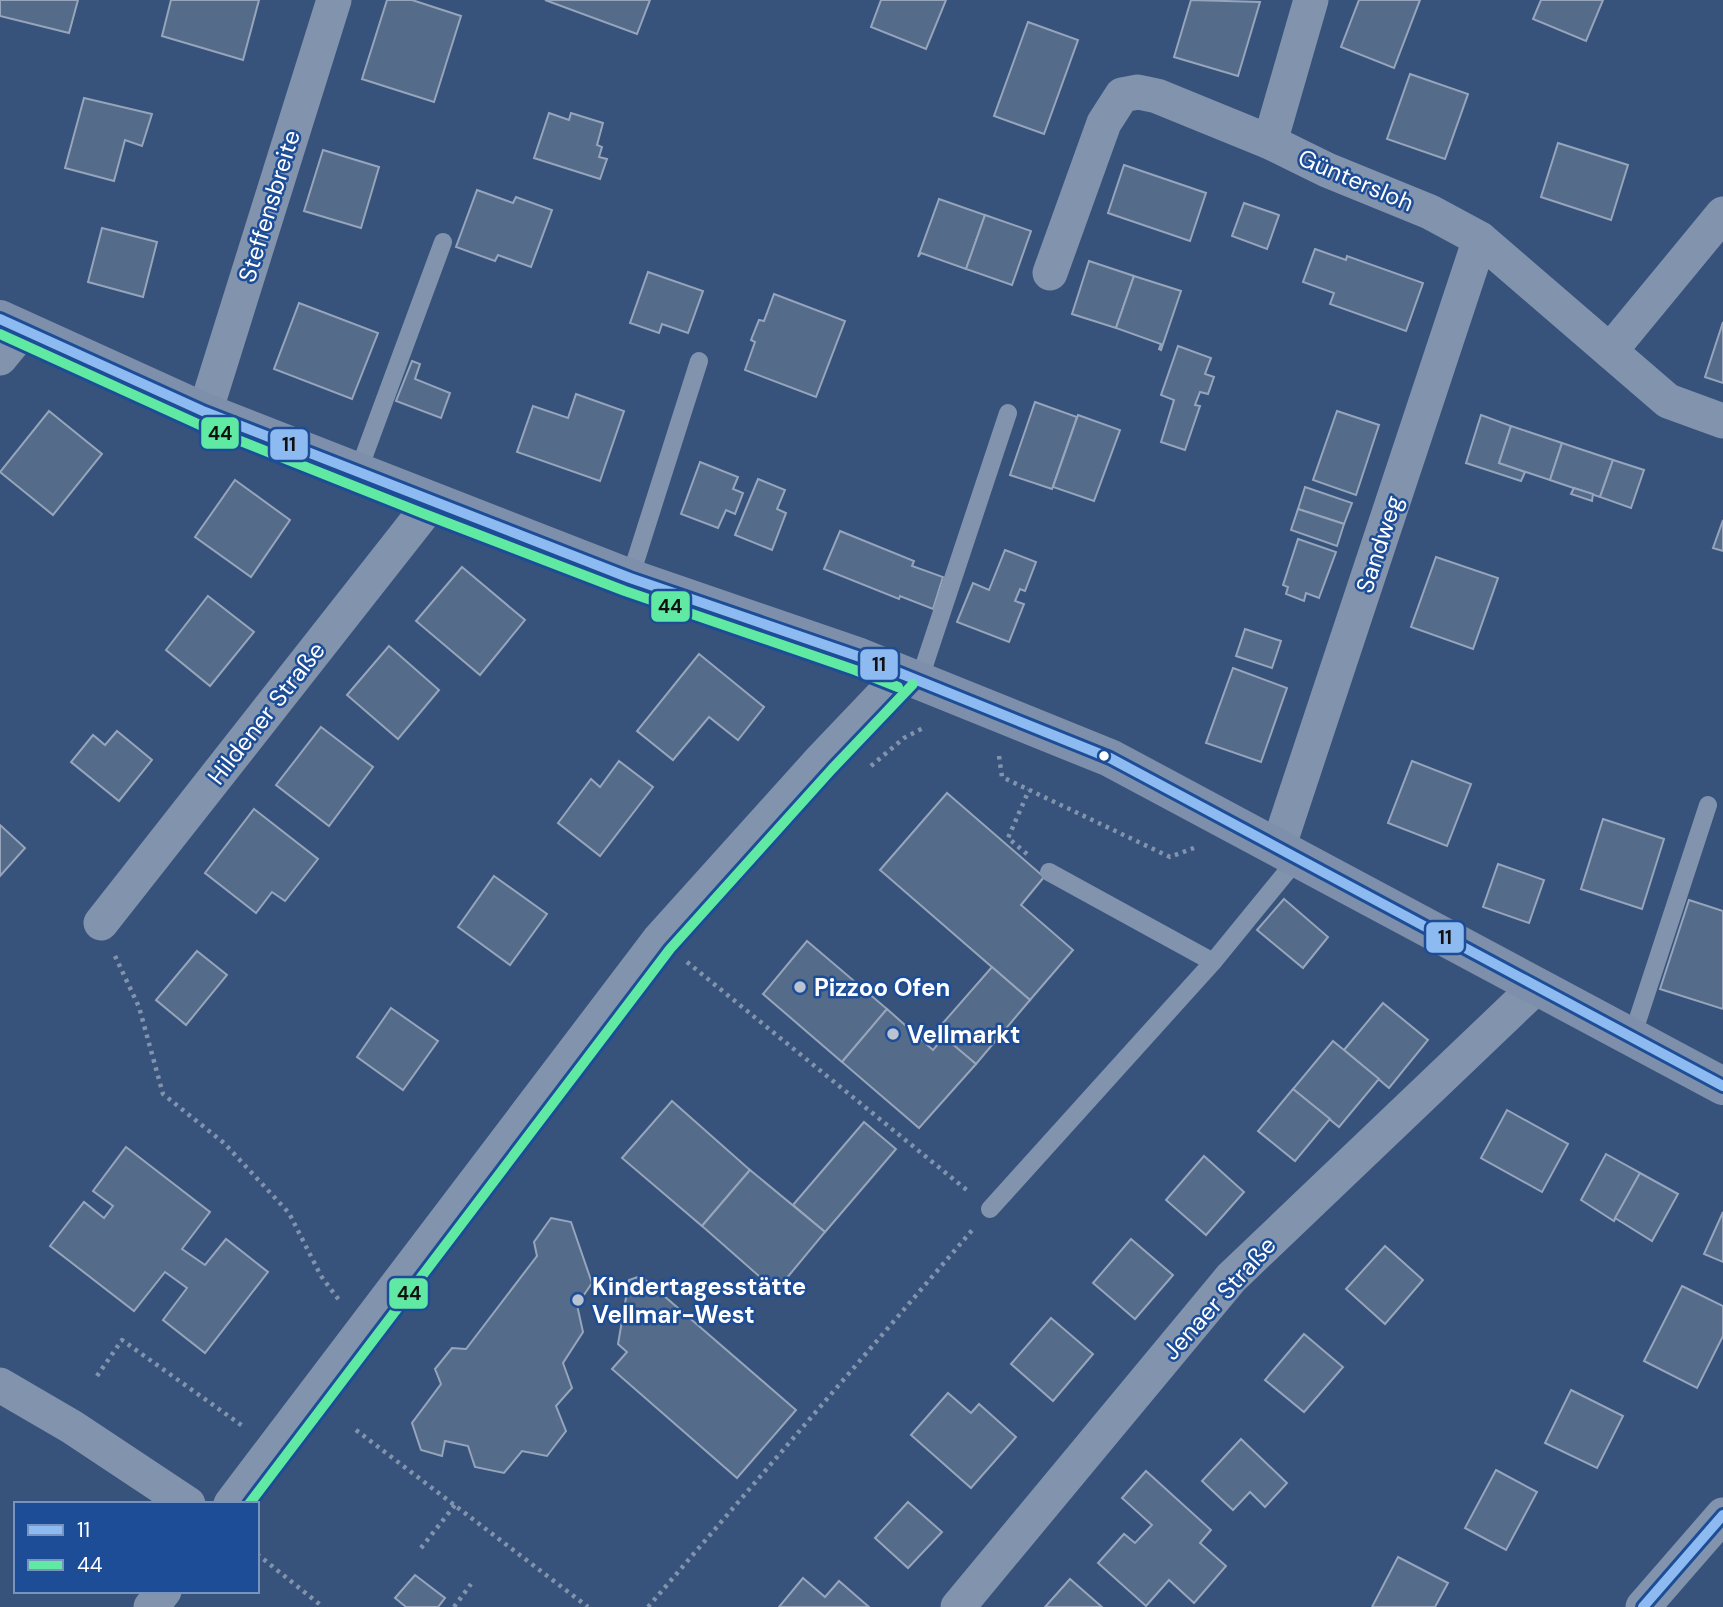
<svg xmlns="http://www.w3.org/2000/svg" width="1723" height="1607" font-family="'DM Sans',sans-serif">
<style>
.building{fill:#556b8a;stroke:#96a5bb;stroke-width:2}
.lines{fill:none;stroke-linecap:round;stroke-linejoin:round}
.path{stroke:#8294ad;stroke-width:4.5;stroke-dasharray:3.5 5;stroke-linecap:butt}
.lane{stroke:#8294ad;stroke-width:18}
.street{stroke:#8294ad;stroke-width:35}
.secondary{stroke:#7d8faa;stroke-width:38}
.bus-1-casing{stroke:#1d4d96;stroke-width:16}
.bus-2-casing{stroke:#1d4d96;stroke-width:16}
.bus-1{stroke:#8dbbf1;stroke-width:10}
.bus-2{stroke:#60e9a3;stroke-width:10}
.bus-dot{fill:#fff;stroke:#1d4d96;stroke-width:2.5}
.poi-dot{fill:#b9c3d1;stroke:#1d4d96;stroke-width:2.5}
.labels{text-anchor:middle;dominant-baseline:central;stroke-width:5;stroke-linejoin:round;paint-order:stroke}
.street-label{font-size:24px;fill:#fff;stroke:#1d4d96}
.poi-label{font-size:24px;font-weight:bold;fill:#fff;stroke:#1d4d96;text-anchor:start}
.line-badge{stroke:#1d4d96;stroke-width:2.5}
.pale-badge-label{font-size:19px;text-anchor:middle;font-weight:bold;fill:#111}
</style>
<rect width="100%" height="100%" fill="#38537b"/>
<!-- building -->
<g class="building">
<polygon points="0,0 78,0 69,33 0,16"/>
<polygon points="171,0 259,0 243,60 162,36"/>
<polygon points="387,0 412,0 461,16 434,102 362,79"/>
<polygon points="545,0 650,0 637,34"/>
<polygon points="881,0 946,0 926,49 871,27"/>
<polygon points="1191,0 1260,2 1238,76 1174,57"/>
<polygon points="1359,0 1420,0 1394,68 1341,47"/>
<polygon points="1541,0 1603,0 1586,41 1533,19"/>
<polygon points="1028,22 1078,40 1044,134 994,116"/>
<polygon points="1410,74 1468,94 1445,159 1387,139"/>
<polygon points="84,98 152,114 142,146 125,140 114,181 65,168"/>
<polygon points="549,113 569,120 571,113 603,123 597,145 602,147 599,157 607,159 600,179 534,158"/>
<polygon points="1558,143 1628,165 1611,220 1541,197"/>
<polygon points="323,150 379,167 361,228 304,211"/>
<polygon points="1124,165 1206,193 1190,241 1108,213"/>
<polygon points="477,190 513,203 516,197 552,210 531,267 498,255 495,261 456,247"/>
<polygon points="939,199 985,215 966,269 921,253 918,257"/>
<polygon points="1244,203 1279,215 1267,249 1232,236"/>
<polygon points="985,215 1031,231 1012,285 966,269"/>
<polygon points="102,228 157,242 143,297 88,282"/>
<polygon points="1315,249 1346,260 1347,256 1423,283 1406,331 1330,304 1334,293 1303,282"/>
<polygon points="1089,261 1134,276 1116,328 1072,314"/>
<polygon points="648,272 703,291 688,333 662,324 659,333 630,323"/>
<polygon points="1134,276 1181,291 1161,350 1159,349 1161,344 1116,328"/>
<polygon points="774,294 845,321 816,397 745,370 755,342 751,340 759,320 764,321"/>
<polygon points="299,303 378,333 352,399 274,369"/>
<polygon points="1723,322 1723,383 1705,377"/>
<polygon points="1178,346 1211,358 1205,374 1214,377 1208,394 1200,392 1195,405 1200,406 1185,450 1161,442 1174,400 1161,395"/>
<polygon points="412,361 420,364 415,379 450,393 441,418 396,401"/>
<polygon points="576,394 624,411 600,481 517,452 533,406 568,418"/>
<polygon points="1035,402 1077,417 1052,489 1010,475"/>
<polygon points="49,411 102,454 53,515 0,472"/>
<polygon points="1337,411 1379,425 1356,495 1313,480"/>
<polygon points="1078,415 1120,430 1094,501 1053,487"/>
<polygon points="1481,415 1511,426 1499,463 1525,472 1521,481 1466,463"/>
<polygon points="1511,426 1562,443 1550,480 1499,463"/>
<polygon points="1562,443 1613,460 1600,497 1550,480"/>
<polygon points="1613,460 1644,470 1631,508 1600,497"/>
<polygon points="700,462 738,477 733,489 743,493 735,514 726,510 718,528 681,514"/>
<polygon points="758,479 785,490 777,509 786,513 772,550 735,535"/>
<polygon points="235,480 290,520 251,577 195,537"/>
<polygon points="1305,487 1352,503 1344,524 1298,509"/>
<polygon points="1574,488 1593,494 1592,501 1571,494"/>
<polygon points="1298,509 1344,524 1337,546 1291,530"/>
<polygon points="1723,520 1723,551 1713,548"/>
<polygon points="840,531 914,561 912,566 943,577 933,609 900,596 899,599 824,569"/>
<polygon points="1298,539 1336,552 1319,598 1306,593 1304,601 1286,594 1288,587 1283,585"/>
<polygon points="1005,550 1036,562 1025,591 1020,589 1015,601 1024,604 1009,642 957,622 973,583 989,590"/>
<polygon points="1436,557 1498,578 1473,649 1411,627"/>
<polygon points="462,567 525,620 480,675 416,621"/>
<polygon points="208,596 254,632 210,686 166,650"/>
<polygon points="1245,629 1281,641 1272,668 1236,656"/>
<polygon points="389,646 439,690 398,739 347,695"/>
<polygon points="699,654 764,707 738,740 709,717 673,760 637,731"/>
<polygon points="1233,668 1287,688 1261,762 1206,743"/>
<polygon points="321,727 373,767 329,826 276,785"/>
<polygon points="117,731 152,760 119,801 71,762 93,735 105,745"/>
<polygon points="619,761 653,787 600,856 558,823 591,779 600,787"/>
<polygon points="1412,761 1471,784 1447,846 1388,823"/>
<polygon points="947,793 1044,877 1021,905 1073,950 1030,1000 880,870"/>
<polygon points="254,809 318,859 285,901 272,892 256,913 205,873"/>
<polygon points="1603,819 1664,839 1642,909 1581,889"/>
<polygon points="0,825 25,848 0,876"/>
<polygon points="1498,864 1544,880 1529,923 1483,907"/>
<polygon points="494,876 547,914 510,965 458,927"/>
<polygon points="1284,899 1328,937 1303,968 1257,930"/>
<polygon points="1689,900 1723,911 1723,1009 1660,989"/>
<polygon points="807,941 887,1009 842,1062 763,994"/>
<polygon points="197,951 227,975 186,1025 156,1000"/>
<polygon points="992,967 1030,1000 976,1064 936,1031"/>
<polygon points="1383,1003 1428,1040 1389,1088 1344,1050"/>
<polygon points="391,1008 438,1041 403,1090 357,1057"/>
<polygon points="887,1009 933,1050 944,1037 976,1064 919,1128 842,1062"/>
<polygon points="1333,1041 1379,1079 1339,1127 1293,1089"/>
<polygon points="1293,1089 1330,1119 1295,1161 1258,1131"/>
<polygon points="672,1101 750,1170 702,1226 622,1158"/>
<polygon points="1507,1110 1568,1144 1542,1192 1481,1158"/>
<polygon points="864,1122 896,1149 825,1232 793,1205"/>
<polygon points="126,1147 210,1212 182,1249 205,1265 226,1239 268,1272 205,1353 163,1320 187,1288 165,1272 134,1311 50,1246 84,1202 104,1218 113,1206 93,1191"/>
<polygon points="1606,1154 1640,1173 1614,1221 1581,1200"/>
<polygon points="1204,1156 1244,1192 1206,1235 1166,1200"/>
<polygon points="750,1170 825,1232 776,1291 702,1226"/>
<polygon points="1640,1173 1678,1194 1652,1241 1615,1218"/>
<polygon points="1723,1212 1723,1262 1704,1254"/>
<polygon points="551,1218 571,1222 592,1283 577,1305 583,1332 563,1363 572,1388 556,1406 566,1431 547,1456 522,1451 504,1473 475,1467 468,1446 445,1441 442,1456 421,1450 412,1423 441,1384 435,1369 452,1348 466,1349 537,1256 534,1242"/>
<polygon points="1131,1239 1173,1275 1135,1319 1093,1283"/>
<polygon points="1385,1246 1423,1280 1385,1324 1346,1289"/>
<polygon points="641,1276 796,1410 737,1478 612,1369 627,1352 618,1344 629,1280"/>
<polygon points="1682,1286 1723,1306 1723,1336 1697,1388 1644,1361"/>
<polygon points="1051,1318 1093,1354 1053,1401 1011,1364"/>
<polygon points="1304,1334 1343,1367 1304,1412 1265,1380"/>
<polygon points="1571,1390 1623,1416 1597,1468 1545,1443"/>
<polygon points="948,1393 971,1413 979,1404 1016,1437 971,1488 911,1435"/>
<polygon points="1241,1439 1287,1483 1265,1507 1250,1492 1233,1510 1202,1481"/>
<polygon points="1496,1470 1537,1492 1506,1550 1465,1528"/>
<polygon points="1146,1471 1211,1530 1200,1543 1226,1566 1194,1603 1169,1580 1146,1606 1098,1563 1124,1534 1135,1543 1152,1525 1122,1498"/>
<polygon points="908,1502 942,1532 908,1568 875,1538"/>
<polygon points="1398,1557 1448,1583 1435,1607 1372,1607"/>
<polygon points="415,1575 445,1598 438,1607 406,1607 395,1598"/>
<polygon points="803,1578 825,1597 839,1581 869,1607 779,1607"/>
<polygon points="1070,1579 1102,1607 1045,1607"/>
</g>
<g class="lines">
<!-- path -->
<g class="path">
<polyline points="999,756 1002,777 1170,857 1194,848"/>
<polyline points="871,766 904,738 925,727"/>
<polyline points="1027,854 1008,838 1029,790"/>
<polyline points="115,956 139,1007 163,1094 224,1143 289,1213 321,1276 339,1300"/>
<polyline points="687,962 968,1191"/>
<polyline points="97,1376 122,1340 244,1427"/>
<polyline points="356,1430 588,1607"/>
<polyline points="421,1548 455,1505"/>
<polyline points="257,1554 323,1607"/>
<polyline points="454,1607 471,1584"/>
<polyline points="648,1607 974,1228"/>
</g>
<!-- lane -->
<g class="lane">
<polyline points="358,472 443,242"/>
<polyline points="630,578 699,361"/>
<polyline points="919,681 1008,413"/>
<polyline points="1049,872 1213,962"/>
<polyline points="1632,1037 1708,805"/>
<polyline points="990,1209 1213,962 1298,858"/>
</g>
<!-- street -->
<g class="street">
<polyline points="1270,142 1311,0"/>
<polyline points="1050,273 1104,123 1122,95 1138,92 1157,96 1270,142 1327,170 1430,212 1480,239 1668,401 1723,421"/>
<polyline points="1610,351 1723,214"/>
<polyline points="0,358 23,330"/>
<polyline points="205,412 334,0"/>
<polyline points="1278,848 1480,239"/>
<polyline points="101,923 432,502"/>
<polyline points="0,1385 72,1427 188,1504"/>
<polyline points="231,1504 659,940 822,759 903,674"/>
<polyline points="151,1607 164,1591"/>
<polyline points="958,1607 1231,1278 1537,986"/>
<polyline points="1643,1607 1723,1515"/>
</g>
<!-- secondary -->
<polyline class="secondary" points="0,319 205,412 630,578 860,657 1110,758 1723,1086"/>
<defs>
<g id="bus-1">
<polyline points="0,319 205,412 630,578 860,657 1110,758 1723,1086"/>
<polyline points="1643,1607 1723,1515"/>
</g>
<g id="bus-2">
<polyline points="0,334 200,425 427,515 625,591 855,670 898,687"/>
<polyline points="249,1504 670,949 832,769 913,684"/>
</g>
</defs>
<!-- bus-1 casing -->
<use href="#bus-1" class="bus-1-casing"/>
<!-- bus-2 casing -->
<use href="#bus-2" class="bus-2-casing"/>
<!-- bus-1 -->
<use href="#bus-1" class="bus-1"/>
<!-- bus-2 -->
<use href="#bus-2" class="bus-2"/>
</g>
<!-- markers -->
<circle class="bus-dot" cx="1104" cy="756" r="6"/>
<g class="poi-dot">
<circle cx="800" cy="987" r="7"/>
<circle cx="893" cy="1034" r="7"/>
<circle cx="578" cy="1300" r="7"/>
</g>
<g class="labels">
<!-- street labels -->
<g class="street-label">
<text transform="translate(1356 180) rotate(23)">Güntersloh</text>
<text transform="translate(269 206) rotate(-73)">Steffensbreite</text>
<text transform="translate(1379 544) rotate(-72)">Sandweg</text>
<text transform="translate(266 713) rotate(-52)">Hildener Straße</text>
<text transform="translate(1219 1298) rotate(-48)">Jenaer Straße</text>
</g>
<!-- poi labels -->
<g class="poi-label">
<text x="814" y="987">Pizzoo Ofen</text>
<text x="907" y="1034">Vellmarkt</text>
<text x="592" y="1286">Kindertagesstätte<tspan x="592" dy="28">Vellmar-West</tspan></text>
</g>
</g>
<g class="line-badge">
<rect x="200" y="416" width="40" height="34" rx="7" fill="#60e9a3"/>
<rect x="269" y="428" width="40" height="33" rx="7" fill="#8dbbf1"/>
<rect x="650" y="590" width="41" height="33" rx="7" fill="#60e9a3"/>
<rect x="859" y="648" width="40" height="33" rx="7" fill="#8dbbf1"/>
<rect x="1425" y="921" width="40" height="33" rx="7" fill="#8dbbf1"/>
<rect x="388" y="1277" width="41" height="33" rx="7" fill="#60e9a3"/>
</g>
<g class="pale-badge-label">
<text x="220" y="440">44</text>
<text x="289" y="451">11</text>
<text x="670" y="613">44</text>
<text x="879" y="671">11</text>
<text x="1445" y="944">11</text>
<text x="409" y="1300">44</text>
</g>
<!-- legend -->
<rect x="14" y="1502" width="245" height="91" fill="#1d4d96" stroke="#7794c0" stroke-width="2"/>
<rect x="28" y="1525" width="35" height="10" fill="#8dbbf1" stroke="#7794c0" stroke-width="2"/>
<text x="77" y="1537" font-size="21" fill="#ffffff">11</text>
<rect x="28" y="1560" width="35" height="10" fill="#60e9a3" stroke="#7794c0" stroke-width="2"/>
<text x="77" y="1572" font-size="21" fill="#ffffff">44</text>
</svg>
